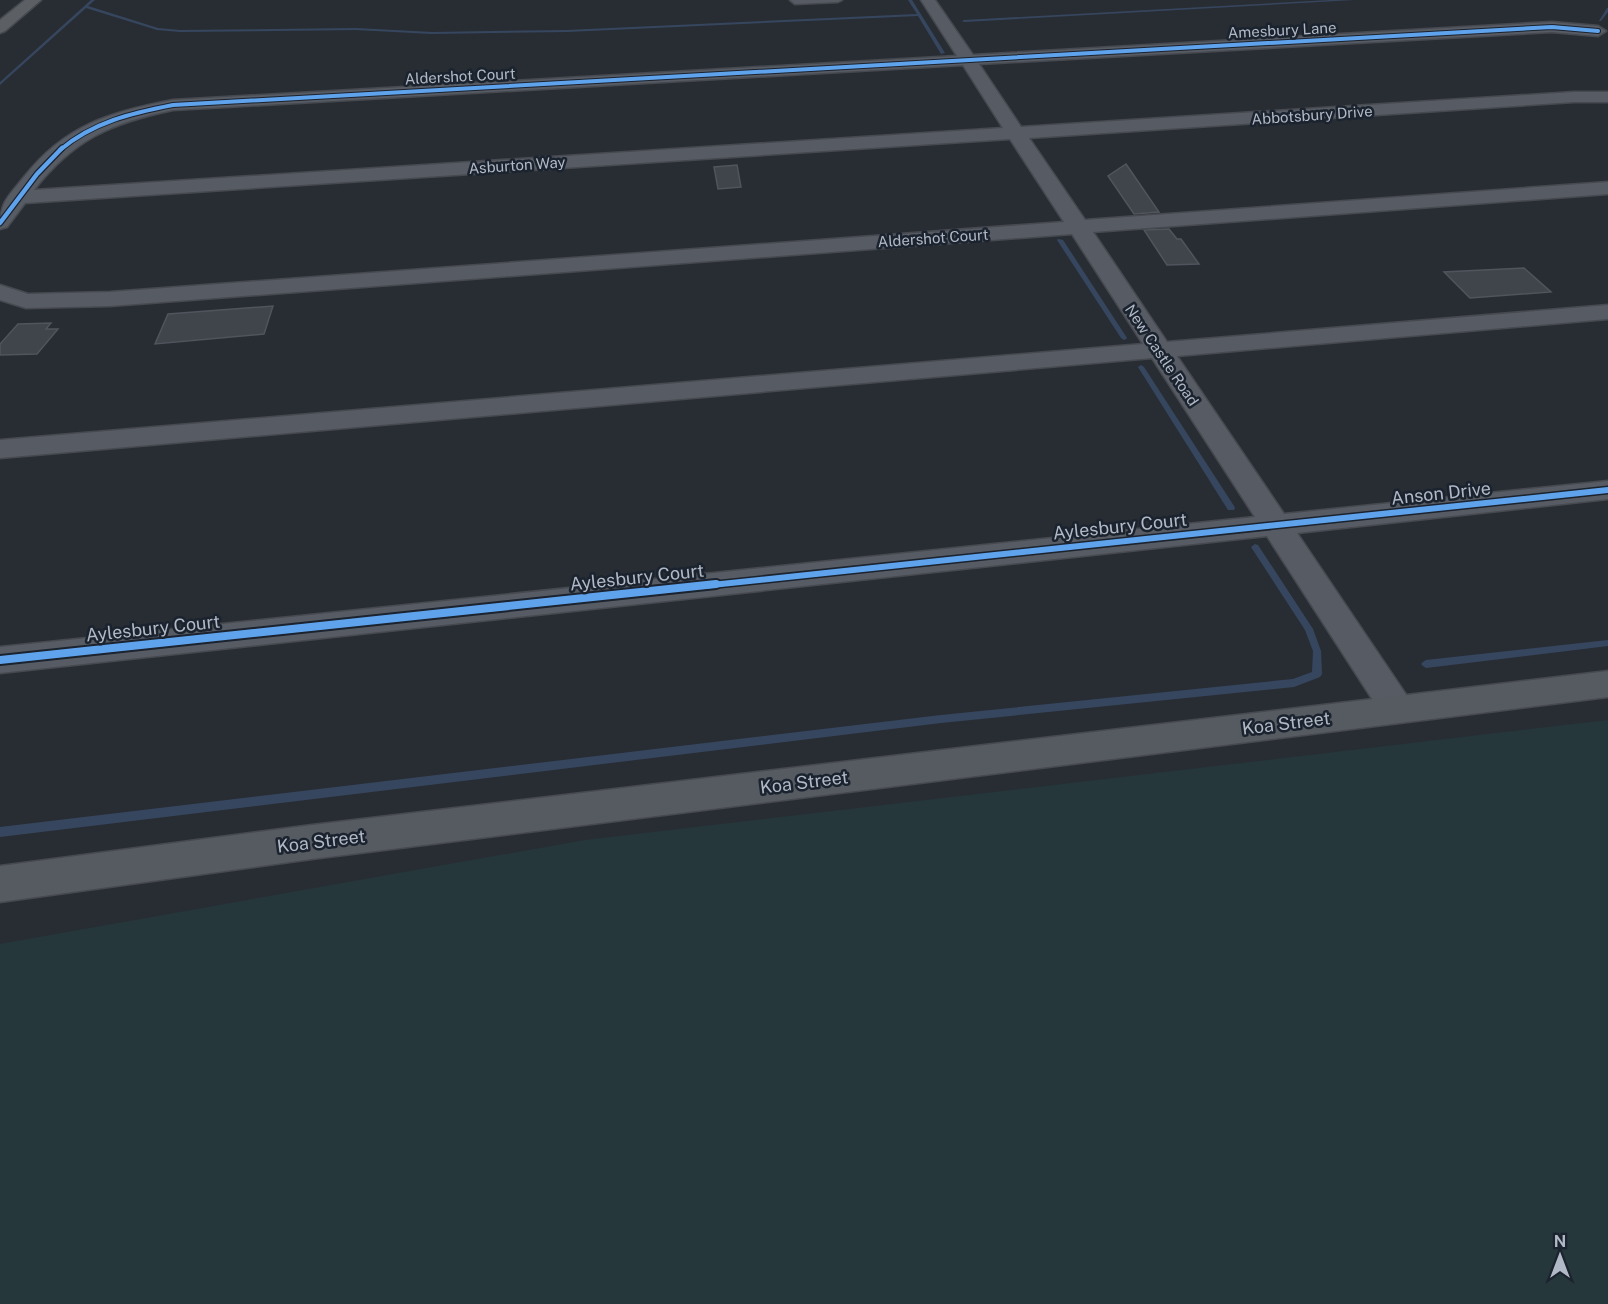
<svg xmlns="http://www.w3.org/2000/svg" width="1608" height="1304" font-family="'Public Sans',sans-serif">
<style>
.green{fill:#25373b}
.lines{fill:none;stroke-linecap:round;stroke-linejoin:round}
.stream{fill:#37465f;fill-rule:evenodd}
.building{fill:#40454b;stroke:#50545c;stroke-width:1.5}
.lane-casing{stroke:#46494f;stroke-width:3}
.street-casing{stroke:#46494f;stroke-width:3}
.secondary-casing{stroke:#46494f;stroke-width:3}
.highway-casing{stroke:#45484f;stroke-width:3}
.lane{fill:#575b63;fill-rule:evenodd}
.street{fill:#575b63;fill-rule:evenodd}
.secondary{fill:#565a61;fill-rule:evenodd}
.highway{fill:#5c5f63;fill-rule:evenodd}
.cycleway-far3-casing{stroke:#1b232f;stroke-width:6}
.cycleway-far2-casing{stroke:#1b232f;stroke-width:7}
.cycleway-far1-casing{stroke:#1b232f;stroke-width:9}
.cycleway-casing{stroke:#1b232f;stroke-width:12}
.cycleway-far3{stroke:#60a3ed;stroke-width:4}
.cycleway-far2{stroke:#60a3ed;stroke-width:4.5}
.cycleway-far1{stroke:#60a3ed;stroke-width:6}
.cycleway{stroke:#60a3ed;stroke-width:8}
.labels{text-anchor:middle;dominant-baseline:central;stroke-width:5;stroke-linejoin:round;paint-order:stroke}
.far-street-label{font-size:15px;fill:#b1b8c6;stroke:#1b232f}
.street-label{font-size:18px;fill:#b1b8c6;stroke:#1b232f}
</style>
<rect width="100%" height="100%" fill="#282d34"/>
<!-- green -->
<polygon class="green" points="1608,720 1608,1304 0,1304 0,944 585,840"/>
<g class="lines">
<!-- stream -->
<g class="stream">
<polygon points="91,0 95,0 88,6 158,28 180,30 356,28 432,32 567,30 917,14 908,0 912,0 945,53 941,54 918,16 567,32 432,34 356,30 180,32 157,30 86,8 0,85 0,82"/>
<polygon points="1330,0 1354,0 964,22 962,21 964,20"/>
<polygon points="1607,8 1608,8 1608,12 1601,21 1599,21"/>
<polygon points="1058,239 1063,240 1127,338 1126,339 1124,340 1121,338 1057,240"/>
<polygon points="1141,365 1144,367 1234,506 1235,508 1234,510 1228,510 1138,367"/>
<polygon points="1255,544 1258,545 1313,629 1321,651 1322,674 1320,677 1294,687 941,723 0,837 0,827 941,715 1293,679 1312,672 1313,651 1305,630 1251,547"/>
<polygon points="1608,640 1608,646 1426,668 1423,666 1421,664 1423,662 1426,660"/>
</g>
</g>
<!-- building -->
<g class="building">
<polygon points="1126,164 1159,212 1134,214 1108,176"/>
<polygon points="737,165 741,187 718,189 714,167"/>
<polygon points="1169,229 1177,239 1181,239 1199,264 1167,265 1144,230"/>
<polygon points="1524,268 1551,292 1470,298 1444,272"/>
<polygon points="273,306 264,334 155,344 168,314"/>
<polygon points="51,323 46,329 58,329 37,354 0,355 0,344 18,324"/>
</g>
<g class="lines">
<defs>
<polygon id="lane" points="790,0 842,0 838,2 795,4"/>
<path id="street" d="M921 0H935L973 55 1552 22 1598 26 1606 31 1598 36 1552 32 979 64 1021 127 1574 92H1608V102H1574L1029 138 1085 220 1608 182V194L1093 232 1167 342 1608 305V319L1177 356 1284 514 1608 481V499L1297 533 1409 699 1414 709 1409 719 1397 723 1385 719 1267 536 0 673V647L1255 517 1152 358 0 458V440L1143 344 1072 234 110 306 26 308 0 300V285L28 294 110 292 1064 222 1010 139 25 203 7 227 0 229C0 202 7 198 24 177 65 125 110 112 173 100L957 56ZM963 65 1003 128 34 190C74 139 111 123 173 110Z"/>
<polygon id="secondary" points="1608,671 1608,697 312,859 0,902 0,866 312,825"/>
<polygon id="highway" points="25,0 41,0 5,31 0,33 0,20"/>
</defs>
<!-- lane casing -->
<use href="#lane" class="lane-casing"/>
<!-- street casing -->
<use href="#street" class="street-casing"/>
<!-- secondary casing -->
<use href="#secondary" class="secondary-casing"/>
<!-- highway casing -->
<use href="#highway" class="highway-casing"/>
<!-- lane -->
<use href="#lane" class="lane"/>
<!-- street -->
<use href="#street" class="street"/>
<!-- secondary -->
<use href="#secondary" class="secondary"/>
<!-- highway -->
<use href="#highway" class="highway"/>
<defs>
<path id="cycleway-far3" d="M60 150C93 122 132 113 173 105L1552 27 1598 31"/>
<polyline id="cycleway-far2" points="0,223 37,174 62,148"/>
<polyline id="cycleway-far1" points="702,586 1608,490"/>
<polyline id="cycleway" points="0,660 716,584"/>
</defs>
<!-- cycleway-far3 casing -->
<use href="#cycleway-far3" class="cycleway-far3-casing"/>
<!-- cycleway-far2 casing -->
<use href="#cycleway-far2" class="cycleway-far2-casing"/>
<!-- cycleway-far1 casing -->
<use href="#cycleway-far1" class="cycleway-far1-casing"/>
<!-- cycleway casing -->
<use href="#cycleway" class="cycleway-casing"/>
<!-- cycleway-far3 -->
<use href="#cycleway-far3" class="cycleway-far3"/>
<!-- cycleway-far2 -->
<use href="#cycleway-far2" class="cycleway-far2"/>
<!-- cycleway-far1 -->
<use href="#cycleway-far1" class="cycleway-far1"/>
<!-- cycleway -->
<use href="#cycleway" class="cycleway"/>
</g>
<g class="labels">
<!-- far-street labels -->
<g class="far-street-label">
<text transform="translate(1282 30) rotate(-3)">Amesbury Lane</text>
<text transform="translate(460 76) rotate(-3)">Aldershot Court</text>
<text transform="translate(1312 115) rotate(-4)">Abbotsbury Drive</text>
<text transform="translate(517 165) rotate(-4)">Asburton Way</text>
<text transform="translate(933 238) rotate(-4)">Aldershot Court</text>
<text transform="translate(1162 355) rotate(56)">New Castle Road</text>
</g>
<!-- street labels -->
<g class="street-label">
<text transform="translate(1441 493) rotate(-6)">Anson Drive</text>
<text transform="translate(1120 526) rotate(-6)">Aylesbury Court</text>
<text transform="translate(637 577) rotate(-6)">Aylesbury Court</text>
<text transform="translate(153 628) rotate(-6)">Aylesbury Court</text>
<text transform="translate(1286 723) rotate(-7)">Koa Street</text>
<text transform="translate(804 782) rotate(-7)">Koa Street</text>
<text transform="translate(321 841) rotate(-7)">Koa Street</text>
</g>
</g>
<!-- north arrow -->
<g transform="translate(1560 1256)" stroke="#1b232f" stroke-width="4.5" paint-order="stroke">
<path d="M0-4.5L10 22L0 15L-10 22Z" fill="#b1b8c6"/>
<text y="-9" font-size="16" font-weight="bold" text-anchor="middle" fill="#b1b8c6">N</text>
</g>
</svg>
